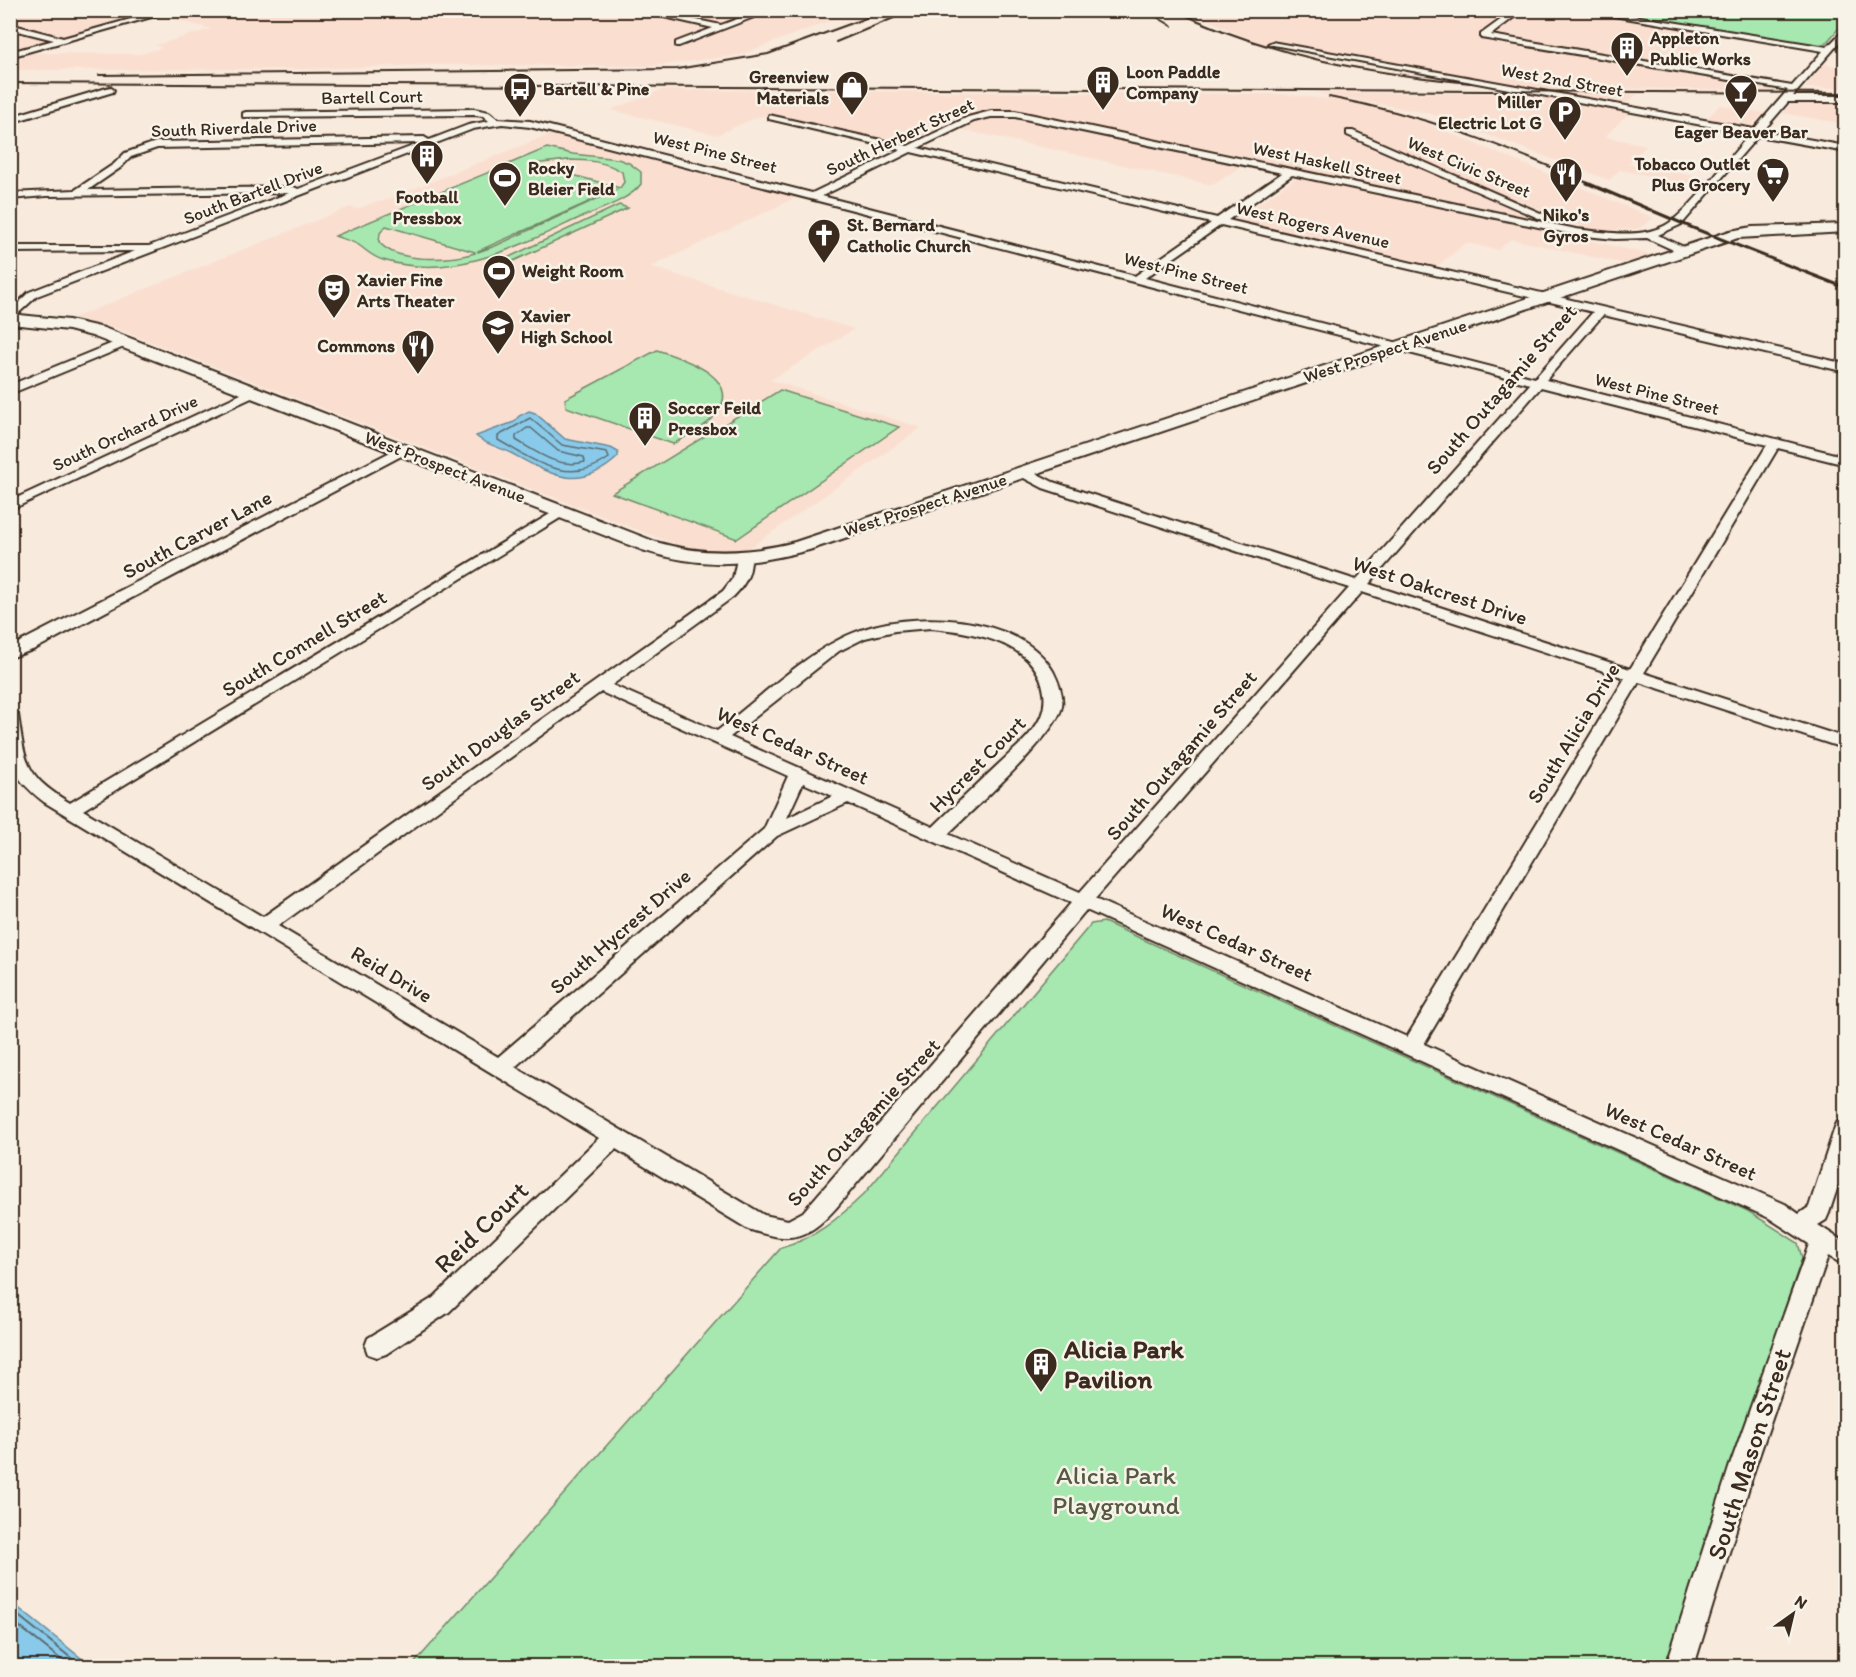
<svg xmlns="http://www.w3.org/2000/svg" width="1856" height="1677" font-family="Itim,sans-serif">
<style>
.built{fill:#fadfd0;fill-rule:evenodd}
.green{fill:#a7e7b0;stroke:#718867;stroke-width:1.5;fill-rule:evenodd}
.water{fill:#89caea;stroke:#6a8a98;stroke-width:1.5}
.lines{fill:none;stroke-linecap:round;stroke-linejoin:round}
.shore-far1{stroke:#5a6a70;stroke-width:1.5}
.shore{stroke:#5a6a70;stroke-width:2}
.minor-casing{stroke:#3b2a1e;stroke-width:4}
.secondary-casing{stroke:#3b2a1e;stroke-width:4}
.minor{fill:#f7f3e8;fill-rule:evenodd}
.secondary{fill:#f7f3e8;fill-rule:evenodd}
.rail-far1{stroke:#3b2a1e;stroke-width:2}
.rail{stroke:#3b2a1e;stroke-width:3}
.labels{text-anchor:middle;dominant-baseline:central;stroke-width:5;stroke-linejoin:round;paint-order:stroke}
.far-poi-label{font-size:18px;font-weight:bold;fill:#3b2a1e;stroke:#f7f3e8;text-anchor:start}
.far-street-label{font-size:18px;fill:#3b2a1e;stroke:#f7f3e8}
.street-label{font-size:21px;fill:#3b2a1e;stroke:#f7f3e8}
.near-street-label{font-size:26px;fill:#3b2a1e;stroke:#f7f3e8}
.near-poi-label{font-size:26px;font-weight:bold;fill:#3b2a1e;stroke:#f7f3e8;text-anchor:start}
.near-park-label{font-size:26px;fill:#565942;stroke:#f7f3e8}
</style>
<rect width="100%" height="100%" fill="#f8eadd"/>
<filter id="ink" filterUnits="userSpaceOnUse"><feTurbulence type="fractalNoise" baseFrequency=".0167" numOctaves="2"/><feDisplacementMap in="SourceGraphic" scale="12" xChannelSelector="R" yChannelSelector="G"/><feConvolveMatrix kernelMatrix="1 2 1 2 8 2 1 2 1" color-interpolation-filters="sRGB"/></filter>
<g filter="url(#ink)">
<!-- built -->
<g class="built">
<path d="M10 11H855L740 55 654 66 430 65 313 69 11 70ZM162 16 211 29 156 45 162 48 140 54 31 53Z"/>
<polygon points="1191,11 1568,11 1721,35 1715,37 1682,67 1680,71 1776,88 1772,90 1592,88 1586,93 1637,94 1624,106 1580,98 1576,102 1630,112 1605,137 1647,145 1628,164 1706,178 1699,186 1620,170 1609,180 1428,113 1318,93 1524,93 1267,45 1235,33"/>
<polygon points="1824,64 1845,68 1845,88 1805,88"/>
<polygon points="662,90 1282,94 1347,101 1399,112 1654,218 1638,229 1592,231 1517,200 1505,204 1531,216 1522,225 1652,255 1625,264 1511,239 1498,250 1466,243 1435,268 1237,222 1238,218 1305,172 1252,160 1213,185 946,126 911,143 902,144 773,114 755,118 717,135 611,110"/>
<polygon points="1795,100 1845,100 1845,124 1782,113"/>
<polygon points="1720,105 1764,113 1750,127 1705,120"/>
<polygon points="553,133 797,197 651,267 854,329 771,380 921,428 748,549 722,551 688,548 669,542 117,329 73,318 350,207 357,209 375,202 381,202"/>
</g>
<!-- green -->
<g class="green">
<polygon points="1845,10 1846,20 1826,43 1819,45 1598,11"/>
<path d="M547 148 573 154 618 159 629 163 641 172V184C630 200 595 211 577 219 517 247 452 281 383 260 373 257 368 252 360 246 354 241 342 239 335 236ZM568 160C586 160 606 161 622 172L624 182 620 188 533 164ZM618 189 495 246 478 252V251ZM386 226 475 252V253C451 260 397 264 379 242L380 233Z"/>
<polygon points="619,205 628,208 496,269 488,267"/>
<path d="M657 350C685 359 750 380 712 419 701 430 686 436 673 444L566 407 565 399Z"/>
<polygon points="780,390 899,427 737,539 612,493"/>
<path d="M1104 922 1748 1211 1798 1243 1802 1258 1665 1666H412L781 1248C814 1239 839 1218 864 1194L1091 924Z"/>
</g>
<!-- water -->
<g class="water">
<path d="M529 411 535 413 565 439 611 448 618 452V457C578 494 550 474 509 452 499 447 484 444 476 436L514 422 519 416Z"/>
<polygon points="10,1602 11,1602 91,1666 11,1666"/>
</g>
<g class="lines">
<!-- shore-far1 -->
<g class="shore-far1">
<path d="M530 418 562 445 607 453 609 458C569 487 535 461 498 440V436Z"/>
<path d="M527 428H531L558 451 584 457 585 462C559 469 538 453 516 440V436Z"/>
</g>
<!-- shore -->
<g class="shore">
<polyline points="10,1609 81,1666"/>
<polyline points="10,1619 69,1666"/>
</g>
<defs>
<g id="minor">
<polygon points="163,10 176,10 10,57 10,52 54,40 10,29 10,24 63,38"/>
<polygon points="633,10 649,10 721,25 761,10 772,10 679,46 676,46 676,42 713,28"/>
<path d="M1514 10H1523L1491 35 1792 86 1823 51 1577 10H1597L1827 47 1846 28V35L1793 96H1846V102H1788L1763 131 1846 146V152L1758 136 1682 224 1658 235 1688 249V253H1680L1647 238 1615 239 1576 235 1292 175 1228 220 1846 364V372L1603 315 1546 380 1846 457V465L1778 448 1644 673 1846 738V749L1639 682 1424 1044 1785 1204 1799 1214 1809 1207 1835 1127 1838 1121 1846 1119V1162L1829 1213 1826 1220 1818 1225 1846 1243V1266L1828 1256 1755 1468 1694 1666H1666L1729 1468 1809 1244 1769 1218 1086 910 836 1208C806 1241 790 1243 748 1229L616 1149 449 1312 386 1354 377 1357 368 1354 365 1346 368 1338 433 1298 599 1138 44 802C2 769 10 758 10 709L18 714C25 763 25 776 70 803L560 508 565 509 567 512 565 515 83 810 263 917 723 591 733 578 737 559 744 555 751 559C751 575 744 586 733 597L612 685 717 731C756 701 808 651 853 633 908 609 1020 613 1053 671 1058 681 1064 694 1062 706 1058 734 972 810 948 834L1080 892 1349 588 1043 488 1018 475 1016 472 1018 469H1028L1053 482 1356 580 1530 384 530 127 502 124 473 129 37 296 10 321V311L29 292 135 251 10 252V246H149L289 193 46 196 10 199V193L75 190 114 164 125 153 156 142 424 137 429 140 468 125 489 121 483 116 474 115 243 117V113L246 112 474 109 489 112 498 119 530 121 812 193 901 150 769 119V115L908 146 968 117 991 111H1015L1576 229C1604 232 1637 239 1664 226 1686 216 1731 155 1750 134L1268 44 1272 42 1754 129 1788 90 1481 38V34ZM991 117H1015L1282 173 1217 218 918 148 974 121ZM421 143 298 189 294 187 88 190 120 168 131 157 157 148ZM911 152 1211 223 1135 276 822 196ZM1221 225 1593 312 1535 378 1145 278ZM1541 387 1767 445 1630 669 1369 584ZM1362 592 1625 678 1407 1037 1095 899ZM931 628C973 632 1038 642 1044 693 1046 707 1041 720 1032 731 1024 742 1012 751 1003 760 979 782 956 805 933 827L730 737 839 651 865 638 895 631ZM601 692 788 776 764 829 498 1057 278 926ZM803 783 833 796 787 818ZM848 803 1071 903 803 1212 788 1220 764 1215 515 1067 777 836Z"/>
<polygon points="110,87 114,90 113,92 10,123 10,117"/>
<polygon points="1347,131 1353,131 1552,218 1543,220 1347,135"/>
<polygon points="125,338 129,339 129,345 10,394 10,385"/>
<polygon points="254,388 258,389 260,392 258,395 10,510 10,501"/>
<polygon points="402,446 409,450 407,453 35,649 10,658 10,647"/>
</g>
<path id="secondary" d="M1846 224V232L1738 238 809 550C748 566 703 569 642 550L92 336 69 330 10 324V314L69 320 104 328 656 542C703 556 748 554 795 542L1730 231 1752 227Z"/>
</defs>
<!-- minor casing -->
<use href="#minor" class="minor-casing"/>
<!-- secondary casing -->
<use href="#secondary" class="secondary-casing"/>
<!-- minor -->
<use href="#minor" class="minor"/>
<!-- secondary -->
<use href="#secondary" class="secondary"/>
<!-- rail-far1 -->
<g class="rail-far1">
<polyline points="1145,10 1172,26"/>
<path d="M1174 10C1271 56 1365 73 1471 83"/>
<polyline points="978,14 982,10"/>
<polyline points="836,42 913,10"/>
<polyline points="99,75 677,69 768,54 888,10"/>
<polyline points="10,83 1846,93"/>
<path d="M1329 97C1421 114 1505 146 1590 184"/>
</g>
<!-- rail -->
<polyline class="rail" points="1587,183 1693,228 1846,288"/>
</g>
</g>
<!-- icons -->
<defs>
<symbol id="building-pin" viewBox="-11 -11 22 30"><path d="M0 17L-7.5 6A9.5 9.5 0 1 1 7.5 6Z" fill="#3b2a1e" stroke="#f7f3e8"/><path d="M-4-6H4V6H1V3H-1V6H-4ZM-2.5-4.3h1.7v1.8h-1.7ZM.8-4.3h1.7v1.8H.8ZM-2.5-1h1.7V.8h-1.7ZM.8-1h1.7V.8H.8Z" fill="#fff"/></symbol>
<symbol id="shop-pin" viewBox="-11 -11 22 30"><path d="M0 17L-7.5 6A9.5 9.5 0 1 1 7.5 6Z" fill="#3b2a1e" stroke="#f7f3e8"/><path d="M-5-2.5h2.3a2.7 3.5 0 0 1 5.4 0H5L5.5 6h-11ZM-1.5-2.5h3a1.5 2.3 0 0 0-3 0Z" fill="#fff"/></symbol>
<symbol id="bus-pin" viewBox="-11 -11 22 30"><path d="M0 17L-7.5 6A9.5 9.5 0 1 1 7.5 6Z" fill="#3b2a1e" stroke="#f7f3e8"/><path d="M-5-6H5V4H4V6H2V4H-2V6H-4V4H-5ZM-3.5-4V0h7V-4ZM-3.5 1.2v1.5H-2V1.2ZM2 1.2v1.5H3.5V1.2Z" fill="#fff"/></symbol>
<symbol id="bar-pin" viewBox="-11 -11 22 30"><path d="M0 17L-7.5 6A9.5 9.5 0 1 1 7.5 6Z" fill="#3b2a1e" stroke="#f7f3e8"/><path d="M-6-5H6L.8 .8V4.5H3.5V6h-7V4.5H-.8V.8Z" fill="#fff"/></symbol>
<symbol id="parking-pin" viewBox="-11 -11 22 30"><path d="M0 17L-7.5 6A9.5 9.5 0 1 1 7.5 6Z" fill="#3b2a1e" stroke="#f7f3e8"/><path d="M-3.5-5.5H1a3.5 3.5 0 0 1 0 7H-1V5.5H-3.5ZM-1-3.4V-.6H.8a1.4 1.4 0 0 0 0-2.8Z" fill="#fff"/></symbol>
<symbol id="restaurant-pin" viewBox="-11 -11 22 30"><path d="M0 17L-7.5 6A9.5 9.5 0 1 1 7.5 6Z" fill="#3b2a1e" stroke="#f7f3e8"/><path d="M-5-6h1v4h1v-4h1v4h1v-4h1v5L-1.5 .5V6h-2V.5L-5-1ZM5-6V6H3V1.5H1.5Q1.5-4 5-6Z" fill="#fff"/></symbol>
<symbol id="supermarket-pin" viewBox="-11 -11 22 30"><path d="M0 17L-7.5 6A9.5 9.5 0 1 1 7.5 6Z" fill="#3b2a1e" stroke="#f7f3e8"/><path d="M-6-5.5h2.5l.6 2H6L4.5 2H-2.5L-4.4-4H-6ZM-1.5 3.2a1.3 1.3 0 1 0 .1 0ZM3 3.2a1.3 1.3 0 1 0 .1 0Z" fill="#fff"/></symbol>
<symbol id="stadium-pin" viewBox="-11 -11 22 30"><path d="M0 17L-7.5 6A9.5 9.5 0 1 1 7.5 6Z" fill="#3b2a1e" stroke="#f7f3e8"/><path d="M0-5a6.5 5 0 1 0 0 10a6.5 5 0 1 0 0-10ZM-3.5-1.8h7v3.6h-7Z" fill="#fff"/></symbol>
<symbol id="church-pin" viewBox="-11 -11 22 30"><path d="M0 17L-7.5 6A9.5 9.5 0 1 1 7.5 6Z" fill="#3b2a1e" stroke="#f7f3e8"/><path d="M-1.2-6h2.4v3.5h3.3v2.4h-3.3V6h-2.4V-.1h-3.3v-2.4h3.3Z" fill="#fff"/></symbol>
<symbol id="theatre-pin" viewBox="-11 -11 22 30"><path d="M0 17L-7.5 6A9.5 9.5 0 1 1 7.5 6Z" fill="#3b2a1e" stroke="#f7f3e8"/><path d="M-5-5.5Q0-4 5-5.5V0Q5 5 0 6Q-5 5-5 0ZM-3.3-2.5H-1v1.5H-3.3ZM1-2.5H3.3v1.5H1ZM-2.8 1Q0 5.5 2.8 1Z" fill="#fff"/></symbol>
<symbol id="school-pin" viewBox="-11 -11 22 30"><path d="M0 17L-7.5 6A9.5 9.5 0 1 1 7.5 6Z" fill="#3b2a1e" stroke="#f7f3e8"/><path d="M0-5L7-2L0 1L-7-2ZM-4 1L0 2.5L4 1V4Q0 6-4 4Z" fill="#fff"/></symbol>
</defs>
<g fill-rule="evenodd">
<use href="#building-pin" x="1608" y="29" width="38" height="52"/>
<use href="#building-pin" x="1084" y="63" width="38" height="52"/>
<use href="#shop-pin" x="833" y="68" width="38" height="52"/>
<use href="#bus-pin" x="501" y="70" width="38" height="52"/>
<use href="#bar-pin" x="1722" y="72" width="38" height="52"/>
<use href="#parking-pin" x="1546" y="93" width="38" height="52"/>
<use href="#building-pin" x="408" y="137" width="38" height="52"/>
<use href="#restaurant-pin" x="1547" y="155" width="38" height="52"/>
<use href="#supermarket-pin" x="1754" y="155" width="38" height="52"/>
<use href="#stadium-pin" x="486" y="159" width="38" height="52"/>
<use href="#church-pin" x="805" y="216" width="38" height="52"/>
<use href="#stadium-pin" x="480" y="252" width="38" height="52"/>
<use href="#theatre-pin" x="315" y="271" width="38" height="52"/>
<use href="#school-pin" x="479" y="307" width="38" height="52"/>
<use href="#restaurant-pin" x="399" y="327" width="38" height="52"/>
<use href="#building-pin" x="626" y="399" width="38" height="52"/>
<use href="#building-pin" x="1022" y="1345" width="38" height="52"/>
</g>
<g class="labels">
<!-- far-poi labels -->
<g class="far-poi-label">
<text x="1650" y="38">Appleton<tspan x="1650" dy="21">Public Works</tspan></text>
<text x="1126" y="72">Loon Paddle<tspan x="1126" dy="21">Company</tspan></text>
<text x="829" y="77" text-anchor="end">Greenview<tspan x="829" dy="21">Materials</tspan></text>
<text x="543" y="89">Bartell &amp; Pine</text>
<text x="1542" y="102" text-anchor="end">Miller<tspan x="1542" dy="21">Electric Lot G</tspan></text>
<text x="1741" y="132" text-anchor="middle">Eager Beaver Bar</text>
<text x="1750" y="164" text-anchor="end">Tobacco Outlet<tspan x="1750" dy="21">Plus Grocery</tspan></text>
<text x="528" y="168">Rocky<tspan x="528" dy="21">Bleier Field</tspan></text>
<text x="427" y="197" text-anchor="middle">Football<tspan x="427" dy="21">Pressbox</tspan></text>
<text x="1566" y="215" text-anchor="middle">Niko's<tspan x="1566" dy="21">Gyros</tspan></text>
<text x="847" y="225">St. Bernard<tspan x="847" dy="21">Catholic Church</tspan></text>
<text x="522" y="271">Weight Room</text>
<text x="357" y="280">Xavier Fine<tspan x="357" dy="21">Arts Theater</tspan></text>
<text x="521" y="316">Xavier<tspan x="521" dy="21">High School</tspan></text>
<text x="395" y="346" text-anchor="end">Commons</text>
<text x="668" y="408">Soccer Feild<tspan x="668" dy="21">Pressbox</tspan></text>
</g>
<!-- far-street labels -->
<g class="far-street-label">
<text transform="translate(1562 80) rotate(10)">West 2nd Street</text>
<text transform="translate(372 97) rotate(-1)">Bartell Court</text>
<text transform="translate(234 128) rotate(-2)">South Riverdale Drive</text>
<text transform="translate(900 137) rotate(-25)">South Herbert Street</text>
<text transform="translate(715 152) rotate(14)">West Pine Street</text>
<text transform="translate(1327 163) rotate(12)">West Haskell Street</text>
<text transform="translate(1469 167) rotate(23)">West Civic Street</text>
<text transform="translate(253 193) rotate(-21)">South Bartell Drive</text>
<text transform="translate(1313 225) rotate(13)">West Rogers Avenue</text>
<text transform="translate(1186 273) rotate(14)">West Pine Street</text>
<text transform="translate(1385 351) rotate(-18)">West Prospect Avenue</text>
<text transform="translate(1657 394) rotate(14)">West Pine Street</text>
<text transform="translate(125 433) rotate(-25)">South Orchard Drive</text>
<text transform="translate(445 467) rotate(21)">West Prospect Avenue</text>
<text transform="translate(925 505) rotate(-18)">West Prospect Avenue</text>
</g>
<!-- street labels -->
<g class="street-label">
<text transform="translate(1501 389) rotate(-49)">South Outagamie Street</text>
<text transform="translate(197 534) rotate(-28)">South Carver Lane</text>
<text transform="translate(1440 590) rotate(18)">West Oakcrest Drive</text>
<text transform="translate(304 643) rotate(-31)">South Connell Street</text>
<text transform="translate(500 730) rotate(-36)">South Douglas Street</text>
<text transform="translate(1573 733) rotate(-59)">South Alicia Drive</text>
<text transform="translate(793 745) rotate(24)">West Cedar Street</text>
<text transform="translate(1181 755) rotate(-49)">South Outagamie Street</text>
<text transform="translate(977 764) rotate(-45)">Hycrest Court</text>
<text transform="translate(620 931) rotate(-41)">South Hycrest Drive</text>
<text transform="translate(1237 942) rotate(24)">West Cedar Street</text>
<text transform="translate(392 974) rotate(31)">Reid Drive</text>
<text transform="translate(863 1122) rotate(-48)">South Outagamie Street</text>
<text transform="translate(1681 1141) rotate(24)">West Cedar Street</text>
</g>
<!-- near-street labels -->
<g class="near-street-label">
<text transform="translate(481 1227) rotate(-44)">Reid Court</text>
<text transform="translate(1749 1454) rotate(-72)">South Mason Street</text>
</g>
<!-- near-poi labels -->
<g class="near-poi-label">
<text x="1064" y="1349">Alicia Park<tspan x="1064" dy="30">Pavilion</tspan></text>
</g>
<!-- near-park labels -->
<g class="near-park-label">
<text x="1116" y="1475">Alicia Park<tspan x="1116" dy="30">Playground</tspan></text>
</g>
</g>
<!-- margin -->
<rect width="1856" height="1677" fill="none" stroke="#f7f3e8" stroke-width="36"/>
<rect x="18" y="18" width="1820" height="1641" fill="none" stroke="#3b2a1e" stroke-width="2" filter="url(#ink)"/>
<!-- north arrow -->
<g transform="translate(1793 1614) rotate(34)" stroke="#f7f3e8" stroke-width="4.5" paint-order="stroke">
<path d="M0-4.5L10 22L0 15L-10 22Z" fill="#3b2a1e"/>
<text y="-9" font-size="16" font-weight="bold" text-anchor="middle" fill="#3b2a1e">N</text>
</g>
</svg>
